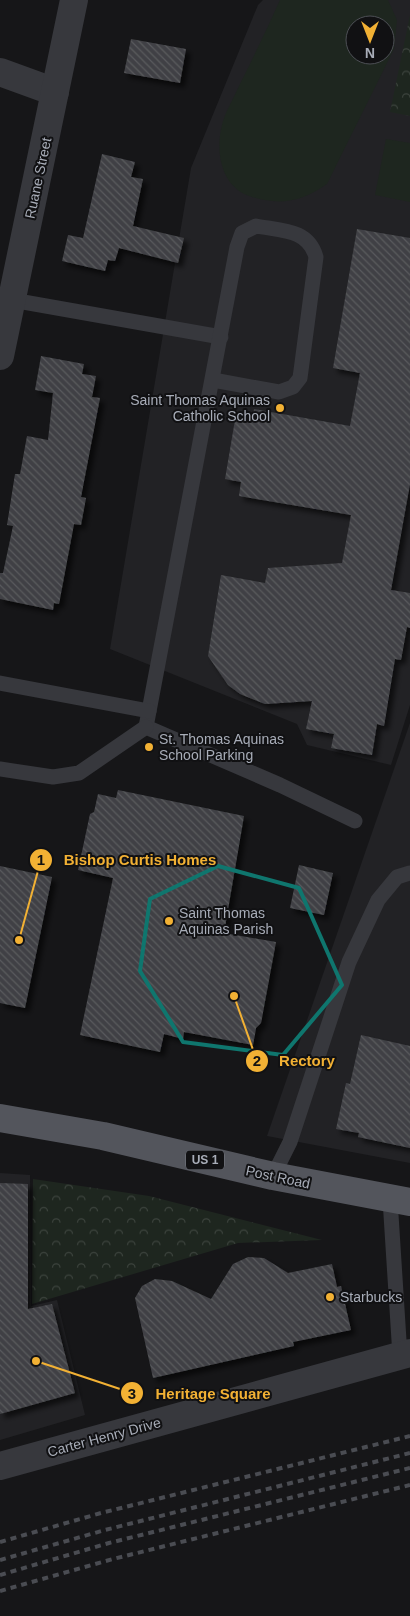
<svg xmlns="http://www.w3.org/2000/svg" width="410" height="1616" font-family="Helvetica,sans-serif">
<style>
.built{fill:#222225;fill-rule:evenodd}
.park{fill:url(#park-crowns)}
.garden{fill:#1e261f;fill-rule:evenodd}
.building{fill:url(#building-back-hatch);filter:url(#shadow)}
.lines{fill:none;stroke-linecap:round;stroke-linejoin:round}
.lane{stroke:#37383d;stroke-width:15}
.street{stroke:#37383d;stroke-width:28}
.primary{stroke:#53555c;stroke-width:28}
.rail{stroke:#4a4c52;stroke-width:4;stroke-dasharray:6 5;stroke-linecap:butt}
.marked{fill:none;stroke:#0f766e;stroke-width:4;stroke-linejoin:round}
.poi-dot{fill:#f2b134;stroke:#111113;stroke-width:2}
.labels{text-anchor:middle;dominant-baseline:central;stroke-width:4;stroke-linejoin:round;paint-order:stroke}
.shield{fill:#111113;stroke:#7b7e86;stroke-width:1}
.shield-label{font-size:12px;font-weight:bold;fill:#a8adb8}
.street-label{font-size:14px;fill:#a8adb8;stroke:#111113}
.poi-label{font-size:14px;fill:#a8adb8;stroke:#111113;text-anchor:start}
.leader{fill:none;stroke:#f2b134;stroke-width:2}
.callout-dot{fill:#f2b134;stroke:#111113;stroke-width:2}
.mark-label{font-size:15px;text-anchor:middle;font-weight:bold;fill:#111}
.callout-label{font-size:15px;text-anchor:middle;font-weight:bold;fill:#f2b134;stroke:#111113;stroke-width:4;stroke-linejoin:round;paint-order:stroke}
</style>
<defs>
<pattern id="park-crowns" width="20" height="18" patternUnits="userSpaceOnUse" patternTransform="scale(1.25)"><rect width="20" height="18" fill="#1e261f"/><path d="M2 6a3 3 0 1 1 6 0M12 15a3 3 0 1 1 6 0" fill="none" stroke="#3c433d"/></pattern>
<pattern id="building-back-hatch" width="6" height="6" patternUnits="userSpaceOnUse" patternTransform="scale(1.25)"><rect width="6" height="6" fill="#404145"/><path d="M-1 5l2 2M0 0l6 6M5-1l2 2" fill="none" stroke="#595a5e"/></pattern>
<filter id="shadow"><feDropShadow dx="4.5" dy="4.5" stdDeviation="2.5" flood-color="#0009"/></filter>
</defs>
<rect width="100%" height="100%" fill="#161618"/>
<!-- built -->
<g class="built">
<path d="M263 0H410V705L391 765 307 745 297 724 110 649 191 168 258 5ZM355 25H385V55H355Z"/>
<polygon points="410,723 410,1163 267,1136"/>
<polygon points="0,1173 30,1175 31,1306 57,1300 85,1415 0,1440"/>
</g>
<!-- park -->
<g class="park">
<polygon points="410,15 410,116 390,112"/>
<polygon points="33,1179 149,1196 322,1240 238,1243 32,1304"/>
</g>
<!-- garden -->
<g class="garden">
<path d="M280 0H388L397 20 394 49 327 184C303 201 281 206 252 197 221 188 215 152 222 125 225 112 234 98 239 86 253 58 267 29 280 0ZM355 25H385V55H355Z"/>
<polygon points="386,139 410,143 410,202 375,195"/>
</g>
<!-- building -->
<g class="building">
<polygon points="131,39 186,49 180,83 124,73"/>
<polygon points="102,154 135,162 131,177 143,179 133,226 184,238 178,263 119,248 115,261 108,260 105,271 62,261 68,235 83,238"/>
<polygon points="357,229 410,238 410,484 391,590 410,593 410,628 407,627 401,660 395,659 384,726 377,724 372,755 331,748 334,734 306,729 312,701 265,704 240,694 228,685 208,656 221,575 265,583 268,568 342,563 351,515 239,496 241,482 225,479 236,414 253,417 254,409 350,426 360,373 333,368"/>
<polygon points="41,356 84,364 82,374 96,376 92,397 100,398 81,497 86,498 81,525 74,524 59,604 54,603 53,610 0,599 0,573 3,573 13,526 7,525 15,474 20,474 27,436 48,440 53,393 35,390"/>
<polygon points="118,790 244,816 224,933 276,942 261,1023 256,1028 253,1045 184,1032 183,1039 164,1034 160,1052 80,1035 113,878 78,870 90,814 94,812 98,794 116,798"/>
<polygon points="299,865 333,873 324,915 290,908"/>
<polygon points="0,866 52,877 25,1008 0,1003"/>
<polygon points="361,1035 410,1046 410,1148 358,1137 359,1133 336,1129 346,1083 350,1084"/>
<polygon points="0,1183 28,1184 28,1309 52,1304 75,1393 0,1414"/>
<polygon points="248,1257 264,1258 288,1273 332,1264 337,1287 341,1286 351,1330 293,1342 294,1346 153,1378 135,1298 142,1286 155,1279 172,1281 211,1299 233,1264"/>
</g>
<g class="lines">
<!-- lane -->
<g class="lane">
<polyline points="12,300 221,337"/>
<path d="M213 380 279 392 293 387 300 378 316 257C308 229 282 231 256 226L242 233 237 247 146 727 280 785 355 821"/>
<polyline points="0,683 149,711"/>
<polyline points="0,769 53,777 79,773 146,727"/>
<polyline points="273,1176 290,1142 349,962 378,900 397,877 410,873"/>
<polyline points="390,1199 400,1356"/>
</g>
<!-- street -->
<g class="street">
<polyline points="0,72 55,92"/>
<polyline points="0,356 74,0"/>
<polyline points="0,1466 410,1353"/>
</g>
<!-- primary -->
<polyline class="primary" points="0,1118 103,1136 273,1176 410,1202"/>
<!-- rail -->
<g class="rail">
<polyline points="0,1542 101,1513 410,1436"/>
<polyline points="0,1560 105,1530 410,1453"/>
<polyline points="0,1575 109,1543 410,1468"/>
<polyline points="0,1591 113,1559 410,1485"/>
</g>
</g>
<!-- marked area -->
<path class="marked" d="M218 866 299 888 342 985 283 1055 183 1042 140 971 150 899Z"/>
<!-- markers -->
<g class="poi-dot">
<circle cx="280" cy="408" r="5"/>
<circle cx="149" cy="747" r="5"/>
<circle cx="169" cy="921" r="5"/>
<circle cx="330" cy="1297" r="5"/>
</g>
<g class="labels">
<!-- shield labels -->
<rect class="shield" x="186" y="1150.5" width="38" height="19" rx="4"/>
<g class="shield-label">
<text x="205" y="1160">US 1</text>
</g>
<!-- street labels -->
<g class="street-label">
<text transform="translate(38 178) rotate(-78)">Ruane Street</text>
<text transform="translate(278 1177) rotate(12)">Post Road</text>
<text transform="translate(104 1437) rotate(-15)">Carter Henry Drive</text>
</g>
<!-- poi labels -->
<g class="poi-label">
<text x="270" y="400" text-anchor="end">Saint Thomas Aquinas<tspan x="270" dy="16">Catholic School</tspan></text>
<text x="159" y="739">St. Thomas Aquinas<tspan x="159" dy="16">School Parking</tspan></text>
<text x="179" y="913">Saint Thomas<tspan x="179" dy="16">Aquinas Parish</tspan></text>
<text x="340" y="1297">Starbucks</text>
</g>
</g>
<!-- callouts -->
<path class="leader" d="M19 940L41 860M234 996L257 1061M36 1361L132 1393"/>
<g class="callout-dot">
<circle cx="19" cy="940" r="5"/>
<circle cx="234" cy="996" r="5"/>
<circle cx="36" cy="1361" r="5"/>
<circle cx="41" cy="860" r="12"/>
<circle cx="257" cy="1061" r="12"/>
<circle cx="132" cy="1393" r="12"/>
</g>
<g class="mark-label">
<text x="41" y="865">1</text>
<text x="257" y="1066">2</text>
<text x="132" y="1399">3</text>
</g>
<g class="callout-label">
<text x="140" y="865">Bishop Curtis Homes</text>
<text x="307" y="1066">Rectory</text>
<text x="213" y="1399">Heritage Square</text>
</g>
<!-- north arrow -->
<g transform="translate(370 40) rotate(180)"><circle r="24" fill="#111113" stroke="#4d4f55"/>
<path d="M0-4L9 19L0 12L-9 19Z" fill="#f2b134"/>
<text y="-8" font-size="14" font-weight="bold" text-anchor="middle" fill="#a8adb8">N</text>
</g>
</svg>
